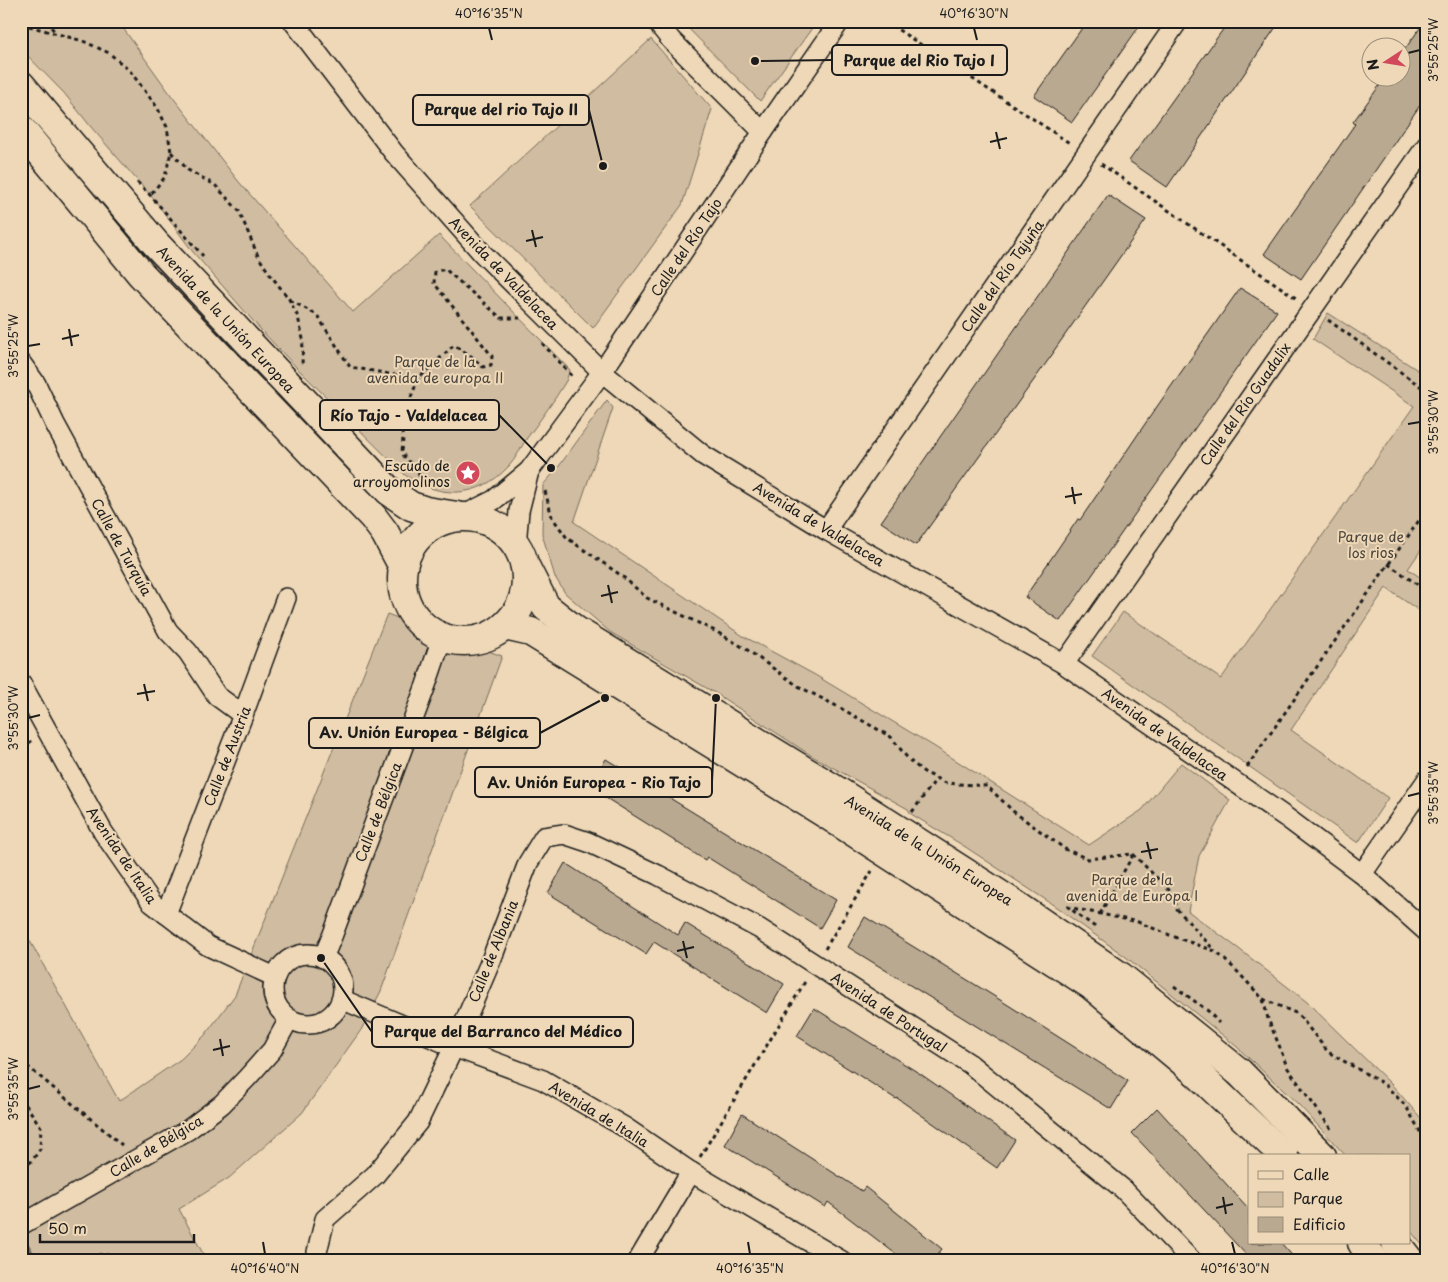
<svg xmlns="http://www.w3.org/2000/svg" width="1448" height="1282" font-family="'Playpen Sans',sans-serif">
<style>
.green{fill:#d0bca0;stroke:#766c5e}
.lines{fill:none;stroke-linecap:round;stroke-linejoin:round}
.stream{stroke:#6d6558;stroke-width:6}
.building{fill:#baa991;stroke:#1c1c1c}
.street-casing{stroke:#1c1c1c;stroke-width:22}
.primary-casing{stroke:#1c1c1c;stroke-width:31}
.path{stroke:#1c1c1c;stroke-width:3;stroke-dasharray:4 4;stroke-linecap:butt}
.street{stroke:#eed8b7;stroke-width:19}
.primary{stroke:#eed8b7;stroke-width:28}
.ticks{fill:none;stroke:#1c1c1c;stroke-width:2}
.labels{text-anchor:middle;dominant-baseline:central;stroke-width:4;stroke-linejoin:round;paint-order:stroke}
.street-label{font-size:14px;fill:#1c1c1c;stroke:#eed8b7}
.park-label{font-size:14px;fill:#49443d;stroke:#eed8b7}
.poi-label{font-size:14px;fill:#1c1c1c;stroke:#eed8b7;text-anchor:end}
.leader{fill:none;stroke:#1c1c1c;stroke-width:2}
.callout-dot{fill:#1c1c1c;stroke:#eed8b7;stroke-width:2}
.callout{fill:#eed8b7;stroke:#1c1c1c;stroke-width:2}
.callout-label{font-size:15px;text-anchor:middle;font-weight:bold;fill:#1c1c1c}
.neatline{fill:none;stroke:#1c1c1c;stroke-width:2}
.ticks-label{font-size:12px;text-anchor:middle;fill:#1c1c1c}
</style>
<rect width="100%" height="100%" fill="#eed8b7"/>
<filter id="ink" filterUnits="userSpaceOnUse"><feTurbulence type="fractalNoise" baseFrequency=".02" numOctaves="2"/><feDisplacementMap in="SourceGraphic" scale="10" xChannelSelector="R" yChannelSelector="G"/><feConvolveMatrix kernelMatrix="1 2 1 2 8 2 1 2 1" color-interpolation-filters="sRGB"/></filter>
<g filter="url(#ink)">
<!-- green -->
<g class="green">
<path d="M21 21H118L171 95 239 182 353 312 439 235 570 370 566 381C554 401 541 419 527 438 521 447 516 459 508 467 478 499 440 499 405 475L297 368 261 330 193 252 156 202 91 127 64 93 21 49Z"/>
<polygon points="681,21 817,21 760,101"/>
<polygon points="651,39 712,109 682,205 593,328 470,206"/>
<polygon points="1328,313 1427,376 1427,541 1408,569 1427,582 1427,616 1386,588 1291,730 1388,798 1358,843 1092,656 1123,612 1221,679 1414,406 1313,339"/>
<polygon points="607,400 613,408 574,522 743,636 815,675 935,747 1089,845 1142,810 1181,763 1230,800 1199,856 1188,911 1239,949 1307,1002 1392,1085 1427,1125 1427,1251 1409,1229 1409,1156 1346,1156 1299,1105 1236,1046 1126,957 1049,902 964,846 911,814 908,809 812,756 715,693 610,632 565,593 555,577 542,534 543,485 557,469"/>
<polygon points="387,614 502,656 381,991 361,1030 302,1113 229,1178 179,1209 207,1261 21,1261 21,925 119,1101 181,1059 205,1035 235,995"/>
</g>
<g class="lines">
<!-- stream -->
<polyline class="stream" points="21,1236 35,1261"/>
</g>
<!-- building -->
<g class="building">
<polygon points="1087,21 1143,21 1072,122 1034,96"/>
<polygon points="1229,21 1280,21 1167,187 1129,161"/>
<polygon points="1425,21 1427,21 1427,95 1301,279 1264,254 1355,124 1353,122 1385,78 1400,78 1400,56"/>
<polygon points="1108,195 1146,220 1053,352 1054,352 916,545 881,522"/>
<polygon points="1240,288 1277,311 1060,621 1025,597 1078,519 1080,520 1149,418"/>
<polygon points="606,759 836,900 820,928 707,857 705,860 590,788"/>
<polygon points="565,863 678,935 685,923 784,984 767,1013 654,942 646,954 548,893"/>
<polygon points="865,917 997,998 1128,1081 1111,1109 848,947"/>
<polygon points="814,1008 922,1075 1015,1140 997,1168 897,1098 896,1099 797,1036"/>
<polygon points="1157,1108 1249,1209 1249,1243 1281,1243 1297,1261 1252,1261 1132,1133"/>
<polygon points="742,1114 862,1191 865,1187 942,1249 932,1261 905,1261 828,1202 825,1207 725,1145"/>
</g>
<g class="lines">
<defs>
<g id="street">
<polyline points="293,21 394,153 483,254 602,372 703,455 826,530 1064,664 1287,818 1362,874 1427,932"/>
<polyline points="656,21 671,40 763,132"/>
<polyline points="21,363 36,384 55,424 168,631 188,652 217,696 243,715"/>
<polyline points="462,516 494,500 529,471 602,372 763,132 840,21"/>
<polyline points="826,530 1178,21"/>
<polyline points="516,545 519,511 529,471"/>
<polyline points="1064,664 1427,145"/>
<polyline points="21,683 103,832 152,903 208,946 275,977"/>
<polyline points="1362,874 1427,780"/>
<polyline points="166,914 243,715 286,598"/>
<circle cx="308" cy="989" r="35"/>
<polyline points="323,958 333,934 426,685 442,638"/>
<polyline points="341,999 454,1047 543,1080 626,1128 691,1172 842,1261"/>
<polyline points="21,1225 188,1130 222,1104 247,1078 272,1050 289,1019"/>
<polyline points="319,1261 317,1252 325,1219 375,1175 418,1122 454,1047 492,958 528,863 544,837 564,834 588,842 658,875 760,929 970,1064 1123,1189 1192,1261"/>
<polyline points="638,1261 691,1172"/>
</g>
<g id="primary">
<polyline points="21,85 156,244 389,491 411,506 426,511 457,516"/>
<polyline points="21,129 141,274 373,517 385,533 402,565"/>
<circle cx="464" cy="579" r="62"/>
<polyline points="525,566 546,607 575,630 839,792 1013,903 1120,976 1239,1072 1322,1156"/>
<polyline points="505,626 531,632 826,814 1091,985 1198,1074 1284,1156"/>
<polyline points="1362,1243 1375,1261"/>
<polyline points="1396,1243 1410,1261"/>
</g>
</defs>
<!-- street casing -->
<use href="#street" class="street-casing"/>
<!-- primary casing -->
<use href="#primary" class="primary-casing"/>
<!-- path -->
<g class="path">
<polyline points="46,21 56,33"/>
<polyline points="885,21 1071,144"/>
<polyline points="21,27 29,26 83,41 109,53 130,71 157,107 167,127 171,152 165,177 150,195"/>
<polyline points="21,54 27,61"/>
<polyline points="171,152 188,170 215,185 239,211 258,256 269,273 289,299 298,317 303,339 302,365"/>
<polyline points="1101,164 1296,298"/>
<polyline points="137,182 150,195 203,256"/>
<polyline points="290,300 317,315 350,367 418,379"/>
<polyline points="1328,320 1427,391"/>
<polyline points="542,343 573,377"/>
<polyline points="419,484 421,479 416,469 406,459 402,453 403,437 400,426 418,379 454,345 471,356 483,367 491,365 492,356 434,283 435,272 445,269 501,318 520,318"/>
<polyline points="545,491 552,517 567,538 622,576 647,598 715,631 746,649 798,686 844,710 891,737 909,760 924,772 946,783 987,786 1014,812 1065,849 1088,859 1133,854"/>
<polyline points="1388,564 1427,591"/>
<polyline points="21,747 32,741"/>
<polyline points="1247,767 1427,509"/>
<polyline points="912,812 937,778"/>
<polyline points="1133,854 1173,894 1177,909 1215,951"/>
<polyline points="1100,914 1133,855"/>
<polyline points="1095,927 1068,907 1138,922 1172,936 1215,951 1235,969 1263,999 1268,1019 1279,1045 1287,1067 1331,1129"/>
<polyline points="825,949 872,871"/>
<polyline points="1174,986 1208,1011 1219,1023"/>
<polyline points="1263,999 1298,1014 1328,1052 1384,1084 1406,1106 1427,1144"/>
<polyline points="21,1061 122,1145"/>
<polyline points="21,1098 41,1127 40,1149 32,1161 21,1169"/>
<polyline points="700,1157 806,980"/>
<polyline points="75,1261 85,1257 105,1254 125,1261"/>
</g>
<!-- street -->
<use href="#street" class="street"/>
<!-- primary -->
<use href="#primary" class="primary"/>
</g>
</g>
<!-- ticks -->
<path class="ticks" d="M489 28 492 40M974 28 977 40M1408 53 1420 50M996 132 1000 149M990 142 1007 138M532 230 536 247M526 241 543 237M69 329 72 346M62 339 79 335M28 346 40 344M1408 424 1420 422M1072 487 1075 504M1065 497 1082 494M608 585 612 603M601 596 618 592M144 684 148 701M137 694 155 691M28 718 40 715M1408 796 1420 793M1147 842 1151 859M1141 852 1158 849M683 941 687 958M677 951 694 947M220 1039 223 1056M213 1050 230 1046M28 1089 40 1086M1223 1197 1226 1214M1216 1208 1233 1204M263 1242 265 1254M748 1242 750 1254M1232 1242 1235 1254"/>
<!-- icons -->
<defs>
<symbol id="sight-disc" viewBox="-11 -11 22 22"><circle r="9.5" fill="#d1495b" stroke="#eed8b7"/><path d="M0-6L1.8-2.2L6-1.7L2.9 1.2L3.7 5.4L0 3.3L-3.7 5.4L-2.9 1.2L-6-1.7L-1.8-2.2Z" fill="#fff"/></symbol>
</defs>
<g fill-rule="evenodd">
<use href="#sight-disc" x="454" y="459" width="28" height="28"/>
</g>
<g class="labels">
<!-- street labels -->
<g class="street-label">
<text transform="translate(686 247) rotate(-56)">Calle del Río Tajo</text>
<text transform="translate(504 273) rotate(46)">Avenida de Valdelacea</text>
<text transform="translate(1002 276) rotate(-55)">Calle del Río Tajuña</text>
<text transform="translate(226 319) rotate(47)">Avenida de la Unión Europea</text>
<text transform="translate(1245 404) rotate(-55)">Calle del Río Guadalix</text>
<text transform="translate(819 524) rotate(31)">Avenida de Valdelacea</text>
<text transform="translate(122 547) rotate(61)">Calle de Turquía</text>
<text transform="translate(1165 734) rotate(35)">Avenida de Valdelacea</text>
<text transform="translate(227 756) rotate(-69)">Calle de Austria</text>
<text transform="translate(378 812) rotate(-69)">Calle de Bélgica</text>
<text transform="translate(929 850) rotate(32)">Avenida de la Unión Europea</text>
<text transform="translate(122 855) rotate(56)">Avenida de Italia</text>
<text transform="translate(493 951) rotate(-68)">Calle de Albania</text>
<text transform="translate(889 1012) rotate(33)">Avenida de Portugal</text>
<text transform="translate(599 1114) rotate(31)">Avenida de Italia</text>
<text transform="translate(156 1146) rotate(-31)">Calle de Bélgica</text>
</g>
<!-- park labels -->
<g class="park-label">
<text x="435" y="361">Parque de la<tspan x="435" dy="16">avenida de europa II</tspan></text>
<text x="1371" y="536">Parque de<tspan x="1371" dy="16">los rios</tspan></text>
<text x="1132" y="879">Parque de la<tspan x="1132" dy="16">avenida de Europa I</tspan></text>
</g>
<!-- poi labels -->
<g class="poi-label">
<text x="450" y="465">Escudo de<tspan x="450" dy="16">arroyomolinos</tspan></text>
</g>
</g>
<!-- callouts -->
<path class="leader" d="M755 61L832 60M603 166L589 110M551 468L499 415M605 698L540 733M716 698L712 782M321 958L372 1032"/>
<g class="callout-dot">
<circle cx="755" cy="61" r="5"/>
<circle cx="603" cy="166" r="5"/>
<circle cx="551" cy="468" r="5"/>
<circle cx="605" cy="698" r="5"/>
<circle cx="716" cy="698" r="5"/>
<circle cx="321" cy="958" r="5"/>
</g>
<g class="callout">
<rect x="832" y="45" width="175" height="30" rx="5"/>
<rect x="413" y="95" width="176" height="30" rx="5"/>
<rect x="320" y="400" width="179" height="30" rx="5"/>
<rect x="309" y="718" width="231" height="30" rx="5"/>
<rect x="475" y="767" width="237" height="30" rx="5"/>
<rect x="372" y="1017" width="261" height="30" rx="5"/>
</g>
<g class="callout-label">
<text x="919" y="66">Parque del Rio Tajo I</text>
<text x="501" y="115">Parque del rio Tajo II</text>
<text x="409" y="421">Río Tajo - Valdelacea</text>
<text x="424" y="738">Av. Unión Europea - Bélgica</text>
<text x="594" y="788">Av. Unión Europea - Rio Tajo</text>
<text x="503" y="1037">Parque del Barranco del Médico</text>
</g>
<!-- margin -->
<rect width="1448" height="1282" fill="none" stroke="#eed8b7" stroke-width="55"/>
<!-- legend -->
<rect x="1248" y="1154" width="162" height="90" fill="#eed8b7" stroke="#9a8d79"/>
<rect x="1258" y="1171" width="25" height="8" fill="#eed8b7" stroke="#9a8d79"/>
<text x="1293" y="1180" font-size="15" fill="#1c1c1c">Calle</text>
<rect x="1258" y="1192" width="25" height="15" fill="#d0bca0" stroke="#9a8d79"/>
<text x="1293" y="1204" font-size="15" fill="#1c1c1c">Parque</text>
<rect x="1258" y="1217" width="25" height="15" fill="#baa991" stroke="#9a8d79"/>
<text x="1293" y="1230" font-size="15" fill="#1c1c1c">Edificio</text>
<!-- north arrow -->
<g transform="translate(1386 62) rotate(258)"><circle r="24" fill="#eed8b7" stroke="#9a8d79"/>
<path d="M0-4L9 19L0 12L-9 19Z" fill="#d1495b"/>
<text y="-8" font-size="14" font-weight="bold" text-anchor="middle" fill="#1c1c1c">N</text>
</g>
<!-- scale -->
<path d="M40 1234v8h154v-8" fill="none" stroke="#1c1c1c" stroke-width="2.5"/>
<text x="48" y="1234" font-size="15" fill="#1c1c1c" stroke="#eed8b7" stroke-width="4" paint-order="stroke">50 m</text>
<rect x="28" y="28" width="1392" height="1226" class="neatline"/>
<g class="ticks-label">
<text x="489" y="18">40°16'35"N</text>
<text x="974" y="18">40°16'30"N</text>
<text transform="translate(1434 50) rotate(-90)" y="4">3°55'25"W</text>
<text transform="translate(14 346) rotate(-90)" y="4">3°55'25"W</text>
<text transform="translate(1434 422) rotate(-90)" y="4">3°55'30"W</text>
<text transform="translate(14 718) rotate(-90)" y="4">3°55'30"W</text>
<text transform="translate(1434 793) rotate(-90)" y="4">3°55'35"W</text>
<text transform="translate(14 1089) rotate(-90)" y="4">3°55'35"W</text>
<text x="265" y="1273">40°16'40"N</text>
<text x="750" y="1273">40°16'35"N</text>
<text x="1235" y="1273">40°16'30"N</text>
</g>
</svg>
